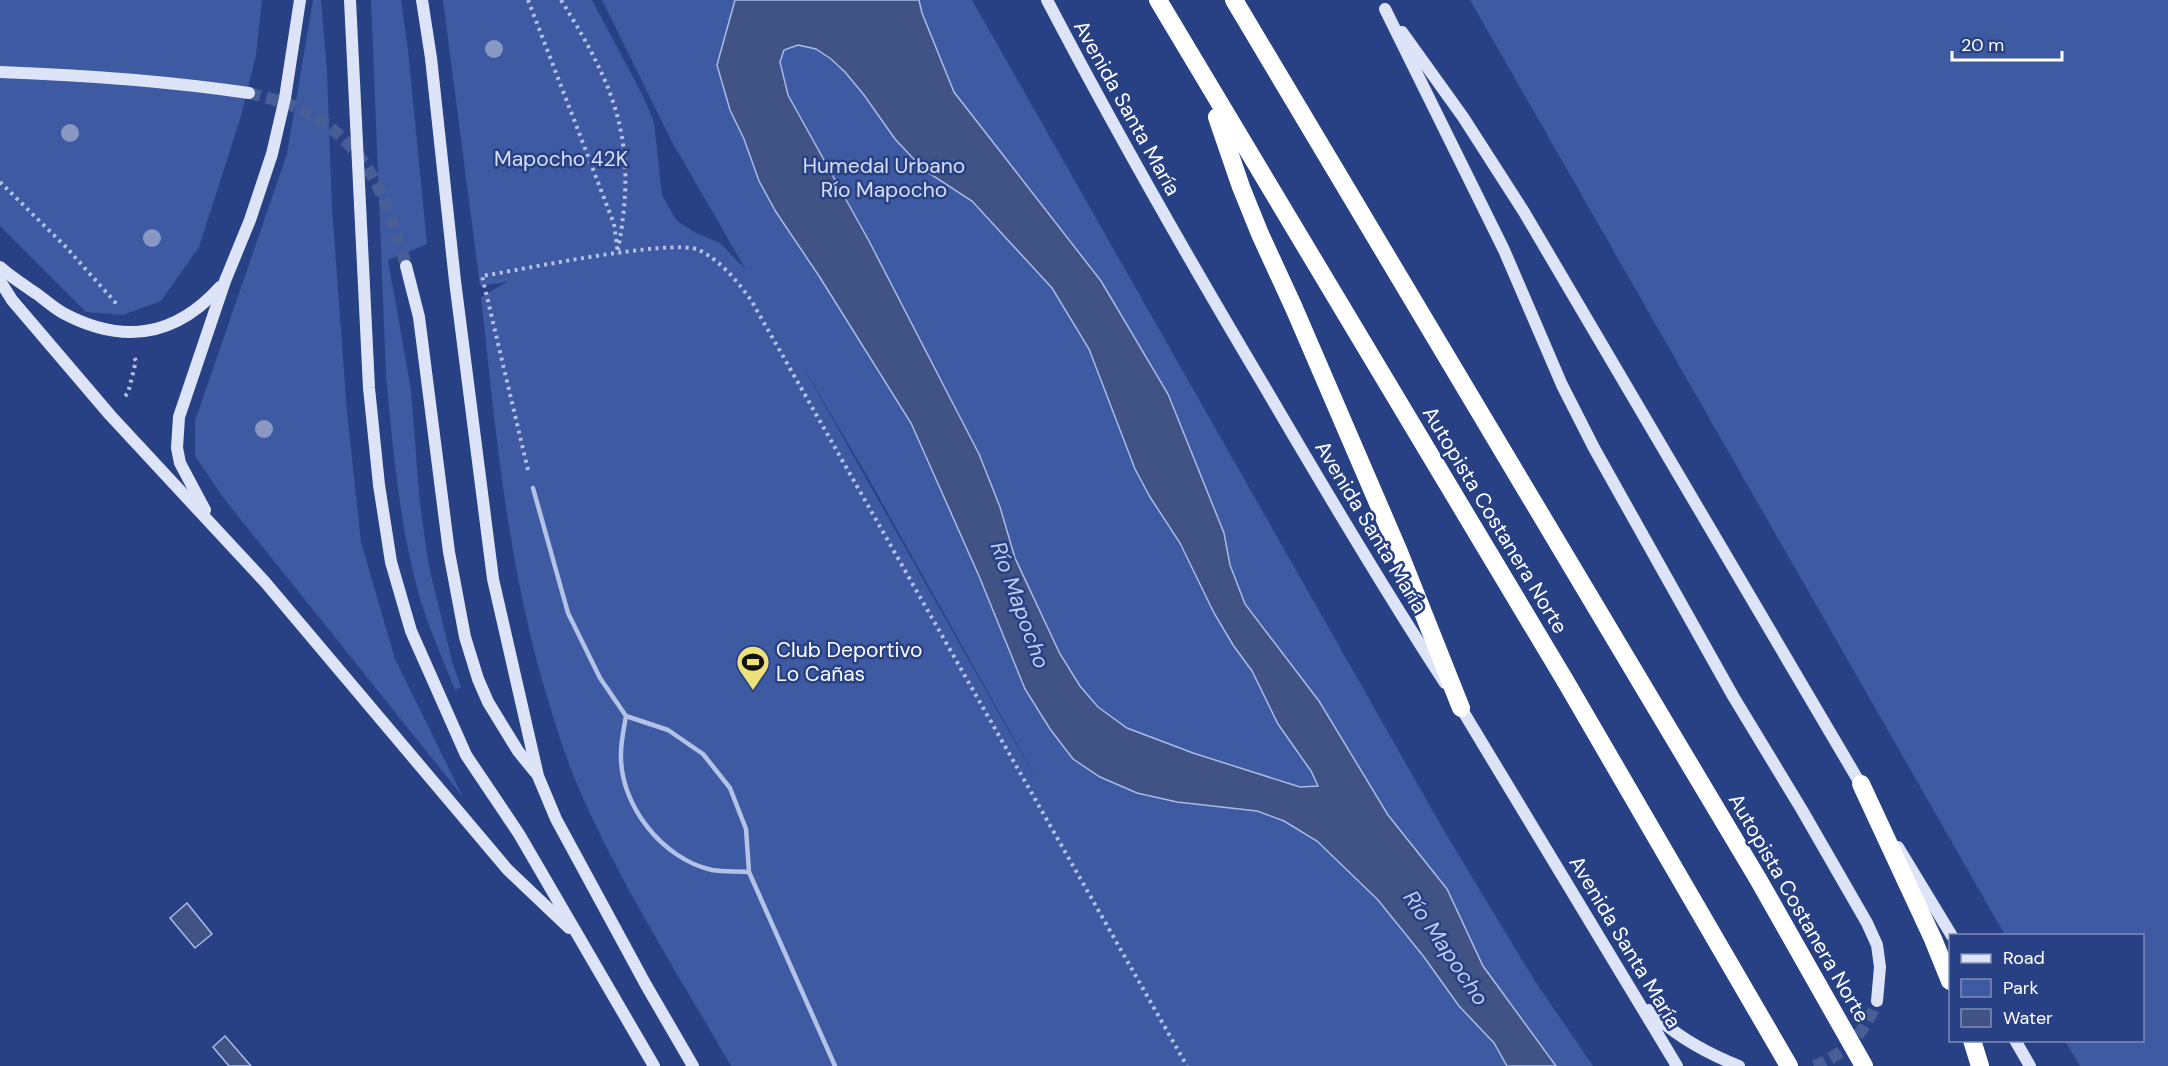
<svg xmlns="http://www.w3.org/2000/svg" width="2168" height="1066" font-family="'DM Sans',sans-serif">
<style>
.green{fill:#3d5aa2;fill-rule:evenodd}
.water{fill:#415384;stroke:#a8bbe8;stroke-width:1.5;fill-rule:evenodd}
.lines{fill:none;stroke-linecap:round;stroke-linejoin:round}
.secondary-tunnel{stroke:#485e97;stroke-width:12;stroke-dasharray:12 6;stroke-linecap:butt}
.path{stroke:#b3c2e7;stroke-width:4;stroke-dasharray:3 4.5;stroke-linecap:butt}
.service{stroke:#b3c2e7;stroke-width:4.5}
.secondary{stroke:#dde4f7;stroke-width:12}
.motorway{stroke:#fff;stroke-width:18}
.tree{fill:#8898c3}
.labels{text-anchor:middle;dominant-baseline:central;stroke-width:5;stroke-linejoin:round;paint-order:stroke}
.street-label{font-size:21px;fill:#fff;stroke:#284185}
.park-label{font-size:21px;fill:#d7e0f6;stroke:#284185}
.poi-label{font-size:21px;fill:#fff;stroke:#284185;text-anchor:start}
.water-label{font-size:22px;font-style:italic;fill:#bfcdef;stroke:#284185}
</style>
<rect width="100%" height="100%" fill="#284185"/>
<!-- green -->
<g class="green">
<polygon points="0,0 262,0 256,55 241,116 199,247 161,301 123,315 86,312 0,226"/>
<polygon points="313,0 321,0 327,71 332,208 347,412 361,542 395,659 463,797 225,500 195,456 195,421 287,154"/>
<path d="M371 0H401L408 50 427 244 388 260 411 390 420 505 429 567 453 665 461 687 455 690C443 659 428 627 419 595 399 523 393 449 386 376Z"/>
<path d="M443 0H592L641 92 654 122 662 195 677 221 696 233 720 243 746 270 671 140 602 0H972L1443 829 1535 981 1593 1066H731C678 974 619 882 577 784 566 758 557 730 549 703 508 571 496 434 481 297L507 282 480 286ZM802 365 866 474 1036 778 1019 749Z"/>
<polygon points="1470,0 2168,0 2168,1066 2080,1066 2065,1041 2142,1040 2142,936 2005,935"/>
</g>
<!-- water -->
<g class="water">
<path d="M735 0H919L922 13 954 92 1101 281 1168 394 1224 533 1230 565 1245 604 1319 701 1388 815 1447 889 1483 966 1556 1066H1507L1494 1043 1459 1006 1424 957 1378 900 1317 841 1284 821 1257 811 1177 802 1137 793 1100 777 1073 759 1050 729 1025 689 979 576 911 423 819 276 776 212 759 181 744 139 730 110 717 65ZM798 45 816 49 831 59 845 72 864 95 895 139 924 170 972 201 1052 288 1089 349 1135 469 1150 497 1180 543 1214 613 1233 645 1252 671 1278 724 1311 771 1318 786 1300 787 1193 753 1127 728 1098 707 1080 686 1060 654 1015 558 1000 507 979 454 869 241 788 95 780 62 784 50Z"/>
<polygon points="187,903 212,934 195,948 170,918"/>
<polygon points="225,1036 251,1066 229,1066 213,1047"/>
</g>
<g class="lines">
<!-- secondary-tunnel -->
<g class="secondary-tunnel">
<path d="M249 93C263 97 279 100 293 106 365 137 387 196 406 266"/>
<path d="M1814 1066C1845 1055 1866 1031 1877 1001"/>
</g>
<!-- path -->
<g class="path">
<polyline points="528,0 614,224 618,254"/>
<path d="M561 0C617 90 638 143 618 250"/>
<polyline points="0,182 65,246 115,302 116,306"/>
<polyline points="125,396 128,393 136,361 133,355"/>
<path d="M528 470 482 276C520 270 671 238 699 250 721 261 737 281 751 300L1187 1066"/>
</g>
<!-- service -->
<g class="service">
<polyline points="533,488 568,613 600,678 626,716 668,730 703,754 730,788 746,829 749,872 835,1066"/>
<path d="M626 716C624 728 621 741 621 753 619 804 662 859 712 870 723 872 737 871 749 872"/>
</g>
<!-- secondary -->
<g class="secondary">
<polyline points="350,0 369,388 379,485 391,562 411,631 466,755 519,834 654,1066"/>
<polyline points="422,0 431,58 455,281 493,579 538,776 556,819 646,985 693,1066"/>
<path d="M1047 0C1115 130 1188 258 1263 384 1322 485 1381 585 1445 683"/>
<polyline points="1385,9 1504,250 1562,385 1594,448 1733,696 1802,810 1867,923 1877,945 1880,967 1877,1001"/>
<polyline points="1402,32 1463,117 1524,212 1864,790"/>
<path d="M0 72C84 75 166 81 249 93"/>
<polyline points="406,266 419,317 449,552 465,637 478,679 488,702 518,751 535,772"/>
<path d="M0 267C11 277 24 285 37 294 45 300 54 308 63 313 123 345 175 337 220 287"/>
<polyline points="0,281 12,300 110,415 265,582 507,869 569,928"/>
<polyline points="205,510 180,463 177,448 179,417 225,281 250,220 272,154 285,98 300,0"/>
<polyline points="1458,703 1677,1066"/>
<polyline points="1898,847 1952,936"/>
<path d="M1649 1010C1674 1035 1706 1053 1739 1066"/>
<polyline points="2015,1040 2030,1066"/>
</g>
<!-- motorway -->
<g class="motorway">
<polyline points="1158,0 1566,682 1789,1066"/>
<polyline points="1234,0 1758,879 1864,1066"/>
<polyline points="1217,117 1241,187 1260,234 1294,308 1399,552 1461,708"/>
<polyline points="1861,784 1933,939 1950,981"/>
<polyline points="1972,1040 1980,1066"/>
</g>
</g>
<!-- trees -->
<g class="tree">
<circle cx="494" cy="49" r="9"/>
<circle cx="70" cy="133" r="9"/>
<circle cx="152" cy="238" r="9"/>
<circle cx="264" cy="429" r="9"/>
</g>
<!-- icons -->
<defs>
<symbol id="stadium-pin" viewBox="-11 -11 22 30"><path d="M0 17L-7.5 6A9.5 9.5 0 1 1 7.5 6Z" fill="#efe17a" stroke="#284185"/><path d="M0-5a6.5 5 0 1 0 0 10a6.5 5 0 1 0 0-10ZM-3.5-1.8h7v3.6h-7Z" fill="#111"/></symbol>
</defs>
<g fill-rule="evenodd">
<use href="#stadium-pin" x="734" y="643" width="38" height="52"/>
</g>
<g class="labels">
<!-- street labels -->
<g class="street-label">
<text transform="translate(1127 108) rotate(61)">Avenida Santa María</text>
<text transform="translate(1495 520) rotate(59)">Autopista Costanera Norte</text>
<text transform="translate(1371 527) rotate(59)">Avenida Santa María</text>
<text transform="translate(1799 908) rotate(60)">Autopista Costanera Norte</text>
<text transform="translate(1625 942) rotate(59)">Avenida Santa María</text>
</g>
<!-- park labels -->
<g class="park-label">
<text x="561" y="159">Mapocho 42K</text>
<text x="884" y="166">Humedal Urbano<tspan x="884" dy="24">Río Mapocho</tspan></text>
</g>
<!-- poi labels -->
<g class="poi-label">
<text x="776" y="650">Club Deportivo<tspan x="776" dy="24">Lo Cañas</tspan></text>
</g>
<!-- water labels -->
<g class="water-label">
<text transform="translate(1020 605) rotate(70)">Río Mapocho</text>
<text transform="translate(1446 948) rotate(56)">Río Mapocho</text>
</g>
</g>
<!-- legend -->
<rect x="1949" y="934" width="195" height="108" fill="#284185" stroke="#7e8db6" stroke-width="1.5"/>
<rect x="1961" y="954" width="30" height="9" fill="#dde4f7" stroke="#7e8db6" stroke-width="1.5"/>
<text x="2003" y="964" font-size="18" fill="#ffffff">Road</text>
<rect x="1961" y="979" width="30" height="18" fill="#3d5aa2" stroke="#7e8db6" stroke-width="1.5"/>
<text x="2003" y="994" font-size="18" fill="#ffffff">Park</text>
<rect x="1961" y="1009" width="30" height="18" fill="#415384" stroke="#7e8db6" stroke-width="1.5"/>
<text x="2003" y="1024" font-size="18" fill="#ffffff">Water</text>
<!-- scale -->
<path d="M1952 51v9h110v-9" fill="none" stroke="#ffffff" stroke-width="3"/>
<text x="1961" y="51" font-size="18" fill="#ffffff" stroke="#284185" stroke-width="4.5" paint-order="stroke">20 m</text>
</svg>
